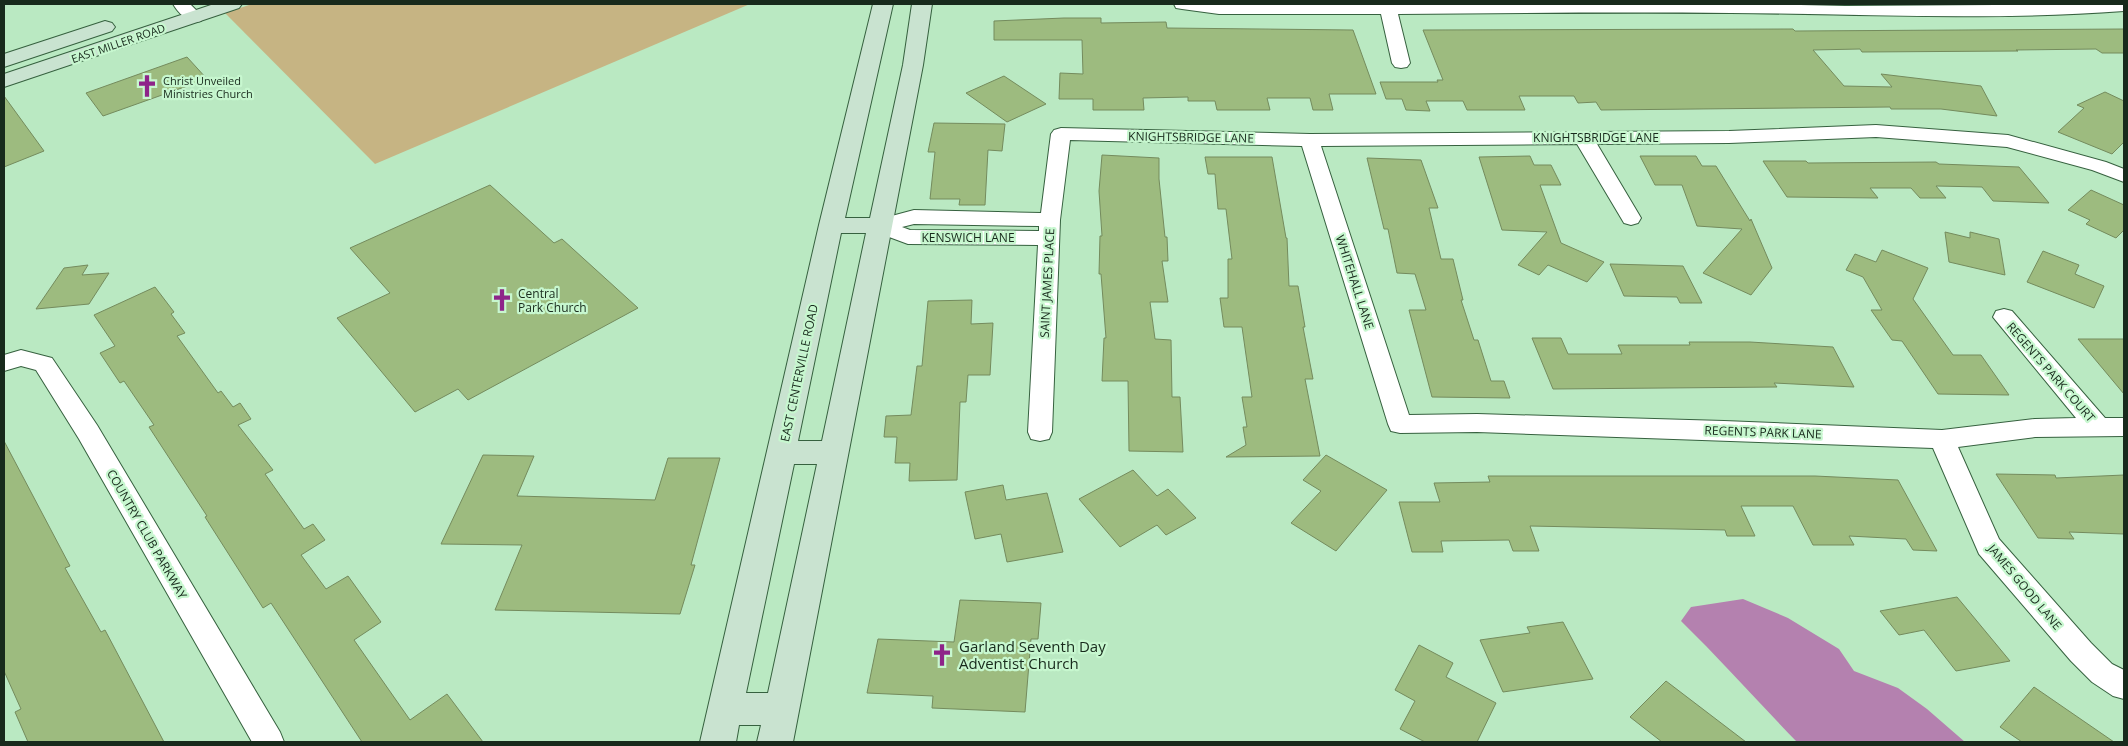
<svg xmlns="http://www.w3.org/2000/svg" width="2128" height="746" font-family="'Open Sans',sans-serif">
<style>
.green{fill:#c6b483}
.water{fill:#b481af}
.building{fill:#9dbb7f;stroke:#748b5d}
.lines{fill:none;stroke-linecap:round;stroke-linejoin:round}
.street-casing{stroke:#36613f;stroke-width:2}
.secondary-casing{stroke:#36613f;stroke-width:2}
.street{fill:#fff;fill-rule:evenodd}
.secondary{fill:#c9e3d0;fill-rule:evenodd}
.labels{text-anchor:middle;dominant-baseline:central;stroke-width:4.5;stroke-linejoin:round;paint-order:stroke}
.far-street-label{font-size:11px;fill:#182a1c;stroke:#c7f7cf}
.far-poi-label{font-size:11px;fill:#182a1c;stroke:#c7f7cf;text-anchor:start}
.street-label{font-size:12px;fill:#182a1c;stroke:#c7f7cf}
.poi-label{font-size:12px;fill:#182a1c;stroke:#c7f7cf;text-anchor:start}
.near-poi-label{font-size:15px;fill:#182a1c;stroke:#c7f7cf;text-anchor:start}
</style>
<rect width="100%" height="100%" fill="#bae9c2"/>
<!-- green -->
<polygon class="green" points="252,4 750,4 375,164 225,13"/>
<!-- water -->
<path class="water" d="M1743 599 1788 618 1839 649 1854 671 1898 688 1927 709 1965 742H1797C1758 702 1721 660 1681 621L1691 607Z"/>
<!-- building -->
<g class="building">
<polygon points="1064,18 1101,18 1101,23 1166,22 1167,28 1353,30 1376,94 1329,94 1333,110 1313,110 1310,98 1267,98 1270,110 1217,110 1215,101 1188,101 1188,97 1143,98 1144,110 1093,110 1093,99 1059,99 1060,73 1083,74 1082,40 994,40 994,21"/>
<polygon points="1793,29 1795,31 2124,29 2124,53 2102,53 2096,49 2016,50 2018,51 1862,52 1860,49 1813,50 1844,86 1892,87 1881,74 1981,86 1997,116 1941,109 1891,109 1890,107 1601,110 1596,102 1578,103 1574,96 1519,96 1525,110 1467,110 1463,101 1426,101 1430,111 1406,110 1402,99 1386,99 1380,82 1438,82 1437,80 1443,80 1423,30"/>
<polygon points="187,57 207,79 103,116 86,93"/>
<polygon points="1004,76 1046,104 1007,122 966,93"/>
<polygon points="2105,92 2124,101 2124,142 2112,154 2058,132 2084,108 2077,105"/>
<polygon points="4,96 44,151 4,167"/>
<polygon points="934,123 1005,124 1002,151 988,150 985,205 959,205 960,199 930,199 935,152 928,152"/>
<polygon points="1102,155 1159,158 1159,179 1165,237 1167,237 1168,261 1162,261 1168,302 1150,302 1155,339 1171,340 1172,397 1180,397 1183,452 1129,451 1128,381 1102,381 1104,338 1106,338 1101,274 1099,274 1100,236 1102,236 1099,191"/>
<polygon points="1530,156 1534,165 1551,165 1561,185 1540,185 1561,243 1604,262 1587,282 1548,265 1539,275 1518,265 1547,232 1502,230 1479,157"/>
<polygon points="1640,156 1696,156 1702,166 1716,166 1750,221 1751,219 1772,268 1751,295 1703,273 1742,229 1697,226 1682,185 1655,185"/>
<polygon points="1205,157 1272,157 1286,238 1287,238 1289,286 1298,286 1305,327 1303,327 1313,379 1305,379 1320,456 1226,457 1246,445 1243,427 1247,427 1242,397 1252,397 1242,327 1224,327 1220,298 1228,298 1228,259 1232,259 1226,209 1218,209 1215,174 1208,174"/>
<polygon points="1367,158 1421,160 1438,208 1429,208 1441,259 1453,259 1463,300 1461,300 1474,340 1478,340 1491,381 1504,381 1510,398 1432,397 1409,310 1426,310 1415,274 1397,273 1388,229 1384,229"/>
<polygon points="1763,161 1806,161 1808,163 1936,162 1939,164 2019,167 2049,203 1993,201 1982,187 1936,186 1946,198 1920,198 1911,188 1870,188 1878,198 1787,197"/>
<polygon points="490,185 554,243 562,239 638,308 468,400 458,389 415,412 337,318 390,293 350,248"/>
<polygon points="2091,190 2124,205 2124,230 2116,238 2086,224 2090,220 2068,210"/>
<polygon points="1945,232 1970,238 1970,232 1999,239 2005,275 1949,262"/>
<polygon points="1882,250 1928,268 1913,299 1953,355 1981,355 2009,395 1938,394 1902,341 1892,340 1871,310 1882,310 1863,277 1846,270 1855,254 1876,262"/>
<polygon points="2043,251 2079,265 2075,274 2104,286 2094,308 2027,282"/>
<polygon points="1610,264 1683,266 1702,303 1680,303 1677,297 1624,296"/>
<polygon points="88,265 82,275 109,273 89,304 36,309 64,268"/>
<polygon points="155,287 174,312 171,314 185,333 177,336 218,393 221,391 233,407 240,403 251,419 238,425 273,470 265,474 304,529 313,524 325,540 301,555 326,589 348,576 381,622 354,640 410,720 447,694 483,742 362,742 271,603 263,608 205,517 207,516 149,427 154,425 124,381 120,383 100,353 115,346 94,315"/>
<polygon points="972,300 971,324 993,323 990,375 968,375 966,402 960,402 957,480 909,481 910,463 895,463 897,437 884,437 886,416 911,415 917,366 922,366 928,301"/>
<polygon points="1532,338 1561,338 1568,354 1622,354 1618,345 1690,345 1689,342 1750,342 1833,347 1854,387 1774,383 1777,387 1553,389"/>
<polygon points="2078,339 2124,339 2124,394"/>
<polygon points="4,441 70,566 65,568 101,632 105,630 164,742 28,742 15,712 21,709 4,671"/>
<polygon points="483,455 534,456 517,496 655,500 668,458 720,458 691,565 695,565 680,614 495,610 522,545 441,544"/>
<polygon points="1326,455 1387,490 1336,551 1291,523 1321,491 1303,480"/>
<polygon points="1133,470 1157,496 1168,489 1196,518 1166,535 1157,525 1120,547 1079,499"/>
<polygon points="1996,474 2055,475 2056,478 2124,475 2124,534 2069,532 2074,539 2038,538"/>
<polygon points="1488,476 1815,476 1898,480 1937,551 1913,550 1906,539 1849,536 1854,545 1813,545 1793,506 1741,506 1755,536 1727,536 1725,530 1530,526 1539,551 1513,551 1509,540 1441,541 1443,552 1412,552 1399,502 1440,502 1434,483 1490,482"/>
<polygon points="1003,485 1006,500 1047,493 1063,552 1007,562 1001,534 975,539 965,492"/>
<polygon points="1957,597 2010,661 1956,671 1924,630 1899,635 1880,611"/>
<polygon points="960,600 1041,603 1038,639 1031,639 1025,712 932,708 933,696 867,693 878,639 954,642"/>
<polygon points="1563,622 1593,679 1503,692 1480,640 1530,633 1527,627"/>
<polygon points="1419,645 1453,663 1446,677 1496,703 1477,742 1425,742 1400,729 1415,701 1395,690"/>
<polygon points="1666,681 1746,742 1662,742 1630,717"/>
<polygon points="2034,687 2114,742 2022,742 2000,727"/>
</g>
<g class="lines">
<defs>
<g id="street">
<path d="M173 4H190L203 17 201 21C189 24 179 14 173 4Z"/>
<path d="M1174 4H1760L1845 6 2124 4V11C1993 21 1862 14 1731 13 1620 12 1509 13 1398 14L1410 63 1407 67 1401 68 1395 67 1392 63 1381 14H1219L1182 9 1176 8Z"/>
<path d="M1876 125 2008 135 2106 162 2124 169V182L2092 170 2007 147 1876 137 1729 143 1597 144 1641 218 1638 223 1631 225 1624 223 1577 144 1321 146 1409 415 1477 414 1724 421 1942 430 2035 419 2076 418 1993 317 1996 311 2004 309 2012 311 2105 418H2124V436L2035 437 1958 447 1999 539 2091 643 2112 664 2124 670V699L2113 696 2092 682 2071 661 1979 554 1933 448 1477 432 1400 433 1391 431 1388 424 1302 146 1070 140 1060 220 1052 432 1049 439 1040 441 1031 439 1028 432 1038 245 908 244 873 231 870 226 873 221 914 210 1041 213 1051 134 1054 130 1061 128 1310 134 1729 131ZM914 224 1039 226V231L910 230 902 227Z"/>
<polygon points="21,350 52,358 97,425 280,732 284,742 252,742 79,439 36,370 21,366 4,371 4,355"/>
</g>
<g id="secondary">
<polygon points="214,4 242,4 239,8 4,87 4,74"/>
<path d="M873 4H893L845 218H870L903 65 912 4H932L923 65 793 742H757L761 725H739L736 742H700L819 225ZM841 233H866L822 441H798ZM794 464H817L768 693H746Z"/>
<polygon points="105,21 112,23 115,27 112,31 4,67 4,54"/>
</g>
</defs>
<!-- street casing -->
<use href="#street" class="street-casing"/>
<!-- secondary casing -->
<use href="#secondary" class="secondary-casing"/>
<!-- street -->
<use href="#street" class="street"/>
<!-- secondary -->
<use href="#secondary" class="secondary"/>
</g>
<!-- icons -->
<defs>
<symbol id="church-bare" viewBox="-9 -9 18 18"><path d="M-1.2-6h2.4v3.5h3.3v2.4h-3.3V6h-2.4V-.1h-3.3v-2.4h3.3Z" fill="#8e2489" stroke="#c7f7cf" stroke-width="2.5" paint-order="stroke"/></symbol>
</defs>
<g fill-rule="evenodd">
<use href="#church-bare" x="131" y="70" width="32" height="32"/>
<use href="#church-bare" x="486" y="284" width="32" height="32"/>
<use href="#church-bare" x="926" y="639" width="32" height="32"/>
</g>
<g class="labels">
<!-- far-street labels -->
<g class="far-street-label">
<text transform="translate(118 43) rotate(-19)">EAST MILLER ROAD</text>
</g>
<!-- far-poi labels -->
<g class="far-poi-label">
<text x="163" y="80">Christ Unveiled<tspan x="163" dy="13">Ministries Church</tspan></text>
</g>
<!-- street labels -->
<g class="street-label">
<text transform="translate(1191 137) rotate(1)">KNIGHTSBRIDGE LANE</text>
<text x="1596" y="137">KNIGHTSBRIDGE LANE</text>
<text x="968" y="237">KENSWICH LANE</text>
<text transform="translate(1355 282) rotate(72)">WHITEHALL LANE</text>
<text transform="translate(1047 283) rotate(-87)">SAINT JAMES PLACE</text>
<text transform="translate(2051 372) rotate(49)">REGENTS PARK COURT</text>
<text transform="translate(799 373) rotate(-78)">EAST CENTERVILLE ROAD</text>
<text transform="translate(1763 432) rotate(2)">REGENTS PARK LANE</text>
<text transform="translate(147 534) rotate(60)">COUNTRY CLUB PARKWAY</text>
<text transform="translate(2025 587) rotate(50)">JAMES GOOD LANE</text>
</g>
<!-- poi labels -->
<g class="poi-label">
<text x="518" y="293">Central<tspan x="518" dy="14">Park Church</tspan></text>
</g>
<!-- near-poi labels -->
<g class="near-poi-label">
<text x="959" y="646">Garland Seventh Day<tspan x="959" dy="17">Adventist Church</tspan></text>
</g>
</g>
<!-- border -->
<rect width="2128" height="746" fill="none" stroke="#182a1c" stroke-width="10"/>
</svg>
